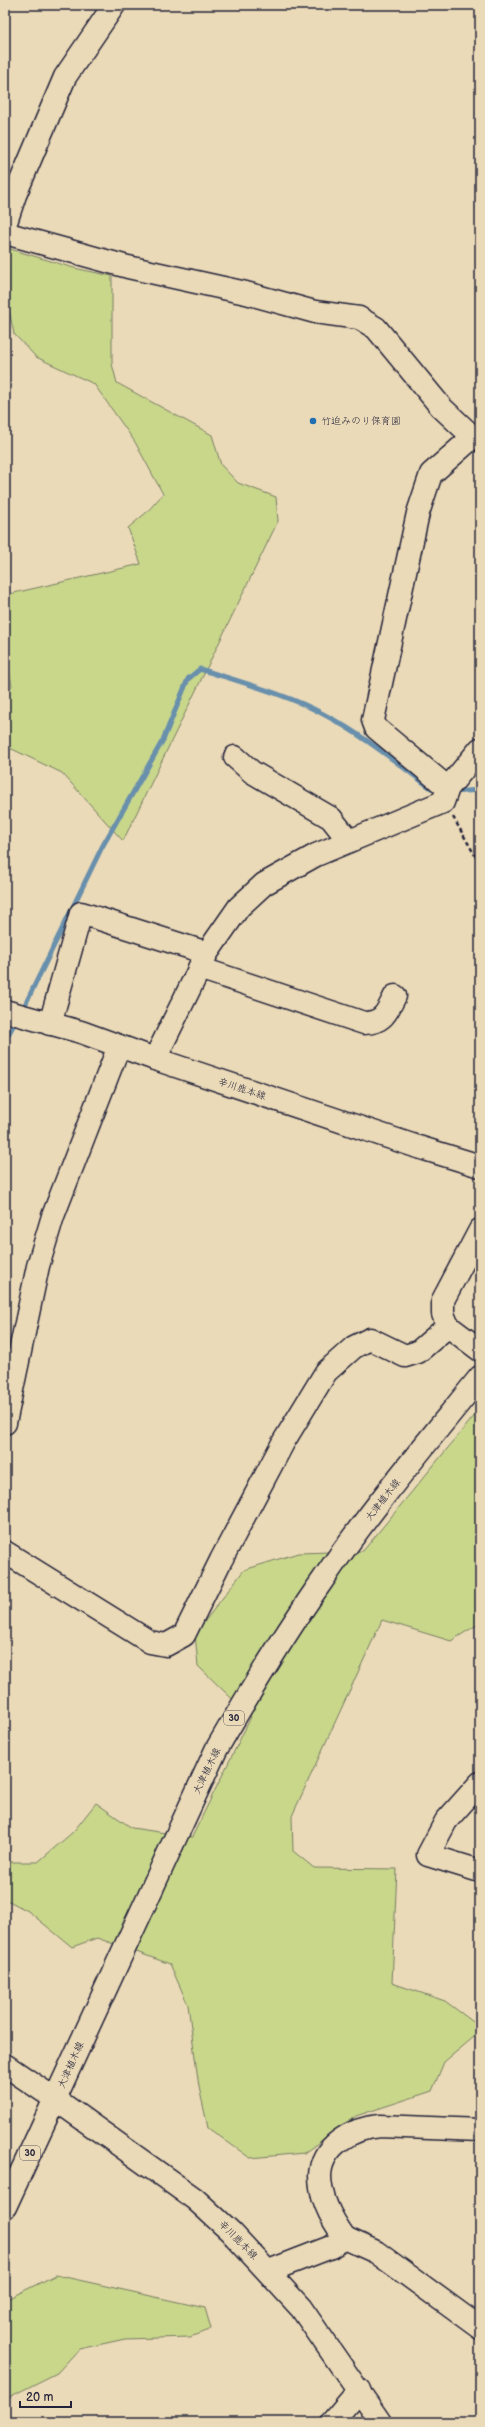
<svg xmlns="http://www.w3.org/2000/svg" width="485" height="2427" font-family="'Balsamiq Sans','Klee One',sans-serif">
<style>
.green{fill:#c9d78b;stroke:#767c63}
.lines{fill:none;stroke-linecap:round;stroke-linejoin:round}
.stream{stroke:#688fac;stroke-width:5}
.minor-casing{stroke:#22223b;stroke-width:25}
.major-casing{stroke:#22223b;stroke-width:25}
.path{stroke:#22223b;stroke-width:2.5;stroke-dasharray:4 3;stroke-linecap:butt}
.minor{stroke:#ebdab7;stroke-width:22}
.major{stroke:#ebdab7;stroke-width:22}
.poi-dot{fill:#1f6fb2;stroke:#ebdab7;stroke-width:1.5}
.labels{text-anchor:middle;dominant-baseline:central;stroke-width:3;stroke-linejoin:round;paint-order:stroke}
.shield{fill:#ebdab7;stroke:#5e5960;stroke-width:1}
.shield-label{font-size:9px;font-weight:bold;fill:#22223b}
.poi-label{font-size:10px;fill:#22223b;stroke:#ebdab7;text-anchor:start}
.street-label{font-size:10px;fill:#22223b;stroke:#ebdab7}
</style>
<rect width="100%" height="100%" fill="#ebdab7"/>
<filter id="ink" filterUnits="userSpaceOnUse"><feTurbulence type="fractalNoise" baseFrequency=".025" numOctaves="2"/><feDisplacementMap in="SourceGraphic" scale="8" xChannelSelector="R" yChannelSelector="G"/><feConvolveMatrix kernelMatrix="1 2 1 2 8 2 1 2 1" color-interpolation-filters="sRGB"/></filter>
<g filter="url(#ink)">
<!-- green -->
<g class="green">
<polygon points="7,248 74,268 112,276 112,364 117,383 212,435 221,465 238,483 276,497 278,521 123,841 62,773 12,749 5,755 5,692 12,686 5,647 5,595 141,564 128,528 147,512 163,494 135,442 94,384 36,357 14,334 9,310"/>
<polygon points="480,1409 480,1623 451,1641 382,1620 292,1816 293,1851 314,1868 397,1869 392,1983 445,2001 480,2027 480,2032 444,2062 432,2091 356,2116 304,2153 250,2158 208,2128 199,2087 188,2005 170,1964 97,1938 72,1947 28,1911 9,1901 5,1902 5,1862 38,1862 73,1832 96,1803 132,1828 192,1837 251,1717 198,1666 195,1634 244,1570 298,1553 363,1551"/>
<polygon points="56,2275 205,2308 211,2329 190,2337 125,2339 79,2349 57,2373 9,2397 5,2407 5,2300"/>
</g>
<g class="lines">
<!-- stream -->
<g class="stream">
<polyline points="453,792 480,790"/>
<path d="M22 1011 102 847 163 740 188 679 200 669C240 682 289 695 325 715 363 735 397 763 431 788L436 789"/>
<polyline points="5,1040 17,1019"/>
</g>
<defs>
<g id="minor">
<polyline points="5,225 15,195 65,77 114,5"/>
<polyline points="5,233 128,267 246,293 315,312 359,318 376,328 441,407 473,437"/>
<polyline points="235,757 252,772 331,818 349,841"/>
<polyline points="448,788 376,728 373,720 418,513 431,474 473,437 480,437"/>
<path d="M199 968 364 1023C384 1023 387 1011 395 996"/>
<polyline points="50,1024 81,913 207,953"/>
<polyline points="155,1059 207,953 239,907 264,884 316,855 443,802 448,788 480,749"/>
<polyline points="480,1230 443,1300 443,1314 448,1326 480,1350"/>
<polyline points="5,1423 38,1266 53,1216 119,1046"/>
<polyline points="5,1552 150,1642 166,1645 184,1635 221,1560 284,1441 326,1372 354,1347 370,1339 405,1356 418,1352 448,1326"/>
<polyline points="480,1783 446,1821 428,1855 480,1871"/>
<polyline points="5,2065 55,2099"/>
<polyline points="345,2238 376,2252 480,2328"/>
<path d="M269 2271 331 2247 345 2238C332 2220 320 2199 320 2176 321 2145 353 2128 380 2126L480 2130"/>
<polyline points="332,2422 359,2390"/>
</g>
<g id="major">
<polyline points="5,1011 81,1032 155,1059 415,1146 480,1166"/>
<polyline points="55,2099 195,2199 231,2232 301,2308 380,2422"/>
<path d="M5 2207 216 1750C249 1693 284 1635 322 1581 370 1510 426 1444 480 1377"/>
</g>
</defs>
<!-- minor casing -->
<use href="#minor" class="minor-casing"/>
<!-- major casing -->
<use href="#major" class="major-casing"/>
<!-- path -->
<polyline class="path" points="453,817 480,864"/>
<!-- minor -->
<use href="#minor" class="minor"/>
<!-- major -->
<use href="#major" class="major"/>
</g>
</g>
<!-- markers -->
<circle class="poi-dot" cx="313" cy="421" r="4"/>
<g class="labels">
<!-- shield labels -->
<g class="shield">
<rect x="224" y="1711" width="20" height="14" rx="3"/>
<rect x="20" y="2146" width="20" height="14" rx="3"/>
</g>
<g class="shield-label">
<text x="234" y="1718">30</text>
<text x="30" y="2153">30</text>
</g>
<!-- poi labels -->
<g class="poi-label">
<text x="321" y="421">竹迫みのり保育園</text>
</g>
<!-- street labels -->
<g class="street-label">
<text transform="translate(242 1089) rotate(18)">辛川鹿本線</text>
<text transform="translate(383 1500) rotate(-52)">大津植木線</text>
<text transform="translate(207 1771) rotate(-64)">大津植木線</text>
<text transform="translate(71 2065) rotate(-66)">大津植木線</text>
<text transform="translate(238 2240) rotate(45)">辛川鹿本線</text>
</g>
</g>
<!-- margin -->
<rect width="485" height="2427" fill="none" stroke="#ebdab7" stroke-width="20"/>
<rect x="10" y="10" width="465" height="2407" fill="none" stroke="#22223b" stroke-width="1.5" filter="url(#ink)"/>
<!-- scale -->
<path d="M20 2401v6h51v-6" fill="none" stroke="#22223b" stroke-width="2"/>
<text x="26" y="2401" font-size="12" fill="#22223b" stroke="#ebdab7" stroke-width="3" paint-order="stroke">20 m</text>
</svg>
